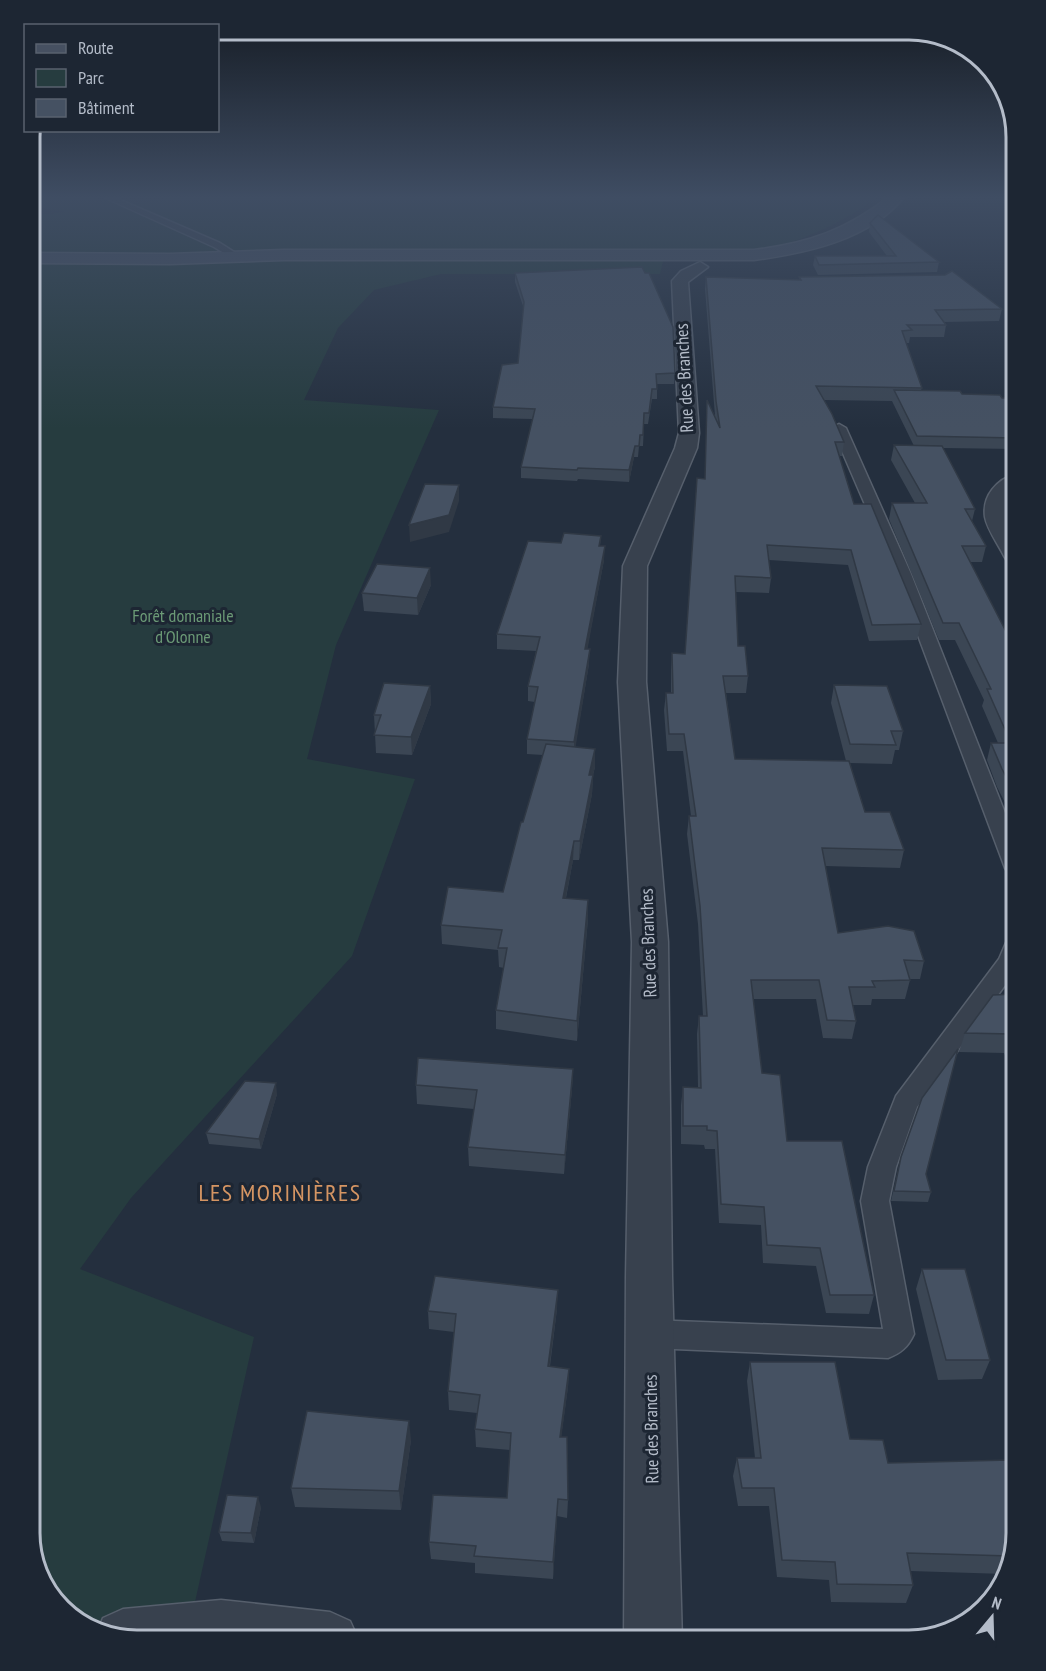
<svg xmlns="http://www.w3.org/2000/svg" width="1046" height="1671" font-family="'PT Sans Narrow',sans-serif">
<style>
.green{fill:#263c3f}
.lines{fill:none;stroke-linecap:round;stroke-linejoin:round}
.lane-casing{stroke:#565f6c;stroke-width:3}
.street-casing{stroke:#565f6c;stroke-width:3}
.secondary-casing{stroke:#565f6c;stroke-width:3}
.lane{fill:#38414e;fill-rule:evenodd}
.street{fill:#38414e;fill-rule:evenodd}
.secondary{fill:#465061;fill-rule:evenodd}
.wall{fill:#3b4654}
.shaded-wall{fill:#303945}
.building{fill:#455162;stroke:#303945;stroke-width:1.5}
.labels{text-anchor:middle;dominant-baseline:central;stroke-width:6;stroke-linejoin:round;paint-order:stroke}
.street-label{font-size:18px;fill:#b4bcc9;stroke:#1d2633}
.park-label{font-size:18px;fill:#6b9a76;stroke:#1d2633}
.near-neighbourhood-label{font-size:24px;letter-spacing:1.5px;fill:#d59563;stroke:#1d2633}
.rim{fill:none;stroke:#b4bcc9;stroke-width:3}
</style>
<rect width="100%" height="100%" fill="#242f3e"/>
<!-- green -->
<path class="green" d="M30 196H91L124 207 116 209 170 197 169 196H877C848 222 786 249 748 252 720 255 692 253 665 253L660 274H441L374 290 338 328 304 400 439 410 336 645 307 759 415 779 352 956 131 1198 80 1269 254 1337 195 1602 92 1628 78 1623 41 1582 30 1534V213L46 214 66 212 30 206Z"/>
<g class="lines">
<defs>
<g id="lane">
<polygon points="101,196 111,196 220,243 242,257 234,259 214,247"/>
<polygon points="839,424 846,428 911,574 1016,841 1016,875 1008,873 1005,868 895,574 832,428"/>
<path d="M1016 936V970L917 1107 896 1167 889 1201 914 1334C908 1347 901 1353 888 1358L650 1348 639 1344 635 1334 639 1324 650 1320 883 1329 861 1201 868 1167 896 1096 999 959 1008 938Z"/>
</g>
<g id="street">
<polygon points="700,262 708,267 688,282 699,433 697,448 647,566 646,682 668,942 672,1277 682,1641 624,1641 626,1277 632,942 618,682 623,566 675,448 679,433 672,281 681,271"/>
<path d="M1016 474V492L1010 497 1009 517 1016 532V563L1007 561 1004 556C998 544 987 529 985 517 982 496 997 479 1016 474Z"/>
<polygon points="221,1600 330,1612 350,1621 359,1641 130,1641 98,1630 103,1618 123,1609"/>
</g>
<path id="secondary" d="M890 196H905C870 240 806 253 754 260H284L170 264 30 263V253L170 254 284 250H754C809 243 847 230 890 196Z"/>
</defs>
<!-- lane casing -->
<use href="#lane" class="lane-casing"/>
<!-- street casing -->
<use href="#street" class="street-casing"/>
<!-- secondary casing -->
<use href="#secondary" class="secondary-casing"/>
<!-- lane -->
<use href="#lane" class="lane"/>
<!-- street -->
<use href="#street" class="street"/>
<!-- secondary -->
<use href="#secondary" class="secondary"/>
</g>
<!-- wall -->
<g class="wall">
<polygon points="870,223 939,262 937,272 818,275 813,265 815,256 887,256 869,232"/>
<polygon points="515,273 675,373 674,384 657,384 657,399 652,399 648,424 644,424 643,446 639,446 638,457 634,457 629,482 578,479 577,481 521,478 521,467 533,419 493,418 493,407 518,363 524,309 515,282"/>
<polygon points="706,277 799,280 799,277 1002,309 999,321 944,322 946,325 944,337 910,337 909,343 906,343 922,388 921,390 1002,398 1016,402 1016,449 943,448 975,509 972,521 986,546 982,562 970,562 1016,651 1016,824 997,787 987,760 991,743 998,743 982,706 984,700 955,640 939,640 889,519 892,503 915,503 891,460 894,445 914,446 892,401 824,400 844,442 842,456 839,456 854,504 921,624 917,640 869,641 848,565 769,560 771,578 769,593 736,592 738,646 748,676 746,693 726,693 735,759 846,761 831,703 834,685 903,731 899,750 895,750 892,764 850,763 865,812 904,850 900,868 825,866 838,933 924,961 920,979 909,979 910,980 905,999 872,999 871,1005 853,1005 856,1021 852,1039 823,1038 816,999 753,999 762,1073 787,1141 874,1295 869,1314 826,1313 816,1266 763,1263 761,1225 719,1223 715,1149 705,1149 704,1145 681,1144 681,1105 683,1087 698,1087 697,1034 699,1016 703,1016 698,924 687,834 689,816 691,816 683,751 667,751 664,710 666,693 671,693 671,669 672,653 685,654 705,478 707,400 715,416 705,289"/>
<polygon points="601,536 600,546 604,560 587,649 589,664 575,747 595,767 593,775 592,794 579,860 573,860 566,898 588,919 577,1041 496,1029 496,1010 504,968 499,967 498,950 442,944 441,925 503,892 543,755 527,754 527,739 535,702 528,701 528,686 536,651 497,649 497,634 561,543"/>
<polygon points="431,585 418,615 364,611 362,593"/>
<polygon points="430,686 431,704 412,755 376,753 374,715"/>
<polygon points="1016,994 1016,1084 1004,1053 959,1052 965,1033"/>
<polygon points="573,1069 572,1089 564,1174 469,1166 468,1147 474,1109 417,1104 416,1085"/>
<polygon points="277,1094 261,1149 209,1144 206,1133"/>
<polygon points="901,1157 926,1174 931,1192 928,1202 891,1201"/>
<polygon points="922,1269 990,1360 982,1379 938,1380 916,1289"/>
<polygon points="557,1309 550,1366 569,1369 568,1387 561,1437 568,1500 567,1518 557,1516 553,1579 475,1573 475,1563 431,1559 429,1542 507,1498 510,1450 476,1447 475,1429 477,1413 449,1410 448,1391 454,1332 429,1329 428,1311"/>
<polygon points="750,1362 850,1439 888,1463 1016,1534 1005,1574 910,1571 913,1585 906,1603 831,1602 829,1580 777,1577 769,1506 738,1506 733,1476 737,1458 755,1458 747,1381"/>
<polygon points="411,1440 401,1510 295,1507 291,1488"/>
<polygon points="261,1507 254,1543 222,1541 219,1532"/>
</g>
<!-- shaded-wall -->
<g class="shaded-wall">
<polygon points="635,446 634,457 629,482 629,470"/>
<polygon points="459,485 459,501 449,532 410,542 409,525"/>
<polygon points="605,546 604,560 585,663 585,649"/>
<polygon points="430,568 431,585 418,615 417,598"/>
<polygon points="590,649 589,664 574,757 574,742"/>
<polygon points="430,686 431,704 412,755 411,737"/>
<polygon points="595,749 595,767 588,793 589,775"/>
<polygon points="593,775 592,794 579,860 580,841"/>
<polygon points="574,841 573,860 562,917 563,898"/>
<polygon points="588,900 588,919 577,1041 577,1021"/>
<polygon points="573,1069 572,1089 564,1174 565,1155"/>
<polygon points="276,1083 277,1094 261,1149 259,1139"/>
<polygon points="558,1290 557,1309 547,1384 548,1366"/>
<polygon points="569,1369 568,1387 559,1455 560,1437"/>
<polygon points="409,1421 411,1440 401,1510 399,1491"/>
<polygon points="258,1497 261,1507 254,1543 251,1533"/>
<polygon points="558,1499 557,1516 553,1579 553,1562"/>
</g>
<!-- building -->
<g class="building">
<polygon points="878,215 939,262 819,265 815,256 896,256 870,223"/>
<polygon points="642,267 645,273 649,273 673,327 675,373 656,374 657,389 652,389 649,413 644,413 643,435 640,435 639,446 635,446 629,470 578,468 577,470 521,467 535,409 493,407 502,365 518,363 524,302 515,273"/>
<polygon points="952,271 1002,309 935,310 946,325 907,325 912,330 902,331 922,388 816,386 832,414 844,442 835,442 854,504 871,504 921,624 872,625 851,550 767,545 771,578 735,576 738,646 745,646 748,676 723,676 735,759 849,761 865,812 890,812 904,850 822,848 838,933 888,926 914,931 924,961 904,960 910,980 872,981 875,987 849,987 856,1021 827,1020 819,980 751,980 762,1073 780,1075 787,1141 842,1141 874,1295 830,1295 820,1248 767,1245 764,1207 721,1204 717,1131 707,1130 707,1126 683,1126 683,1087 701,1088 699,1016 707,1016 700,906 689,816 696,816 684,734 669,734 666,693 673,693 672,653 685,654 697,478 705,479 707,400 720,428 716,401 706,277 801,280 799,277 945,275"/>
<polygon points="894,390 960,391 962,394 1000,395 1002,398 1013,398 1016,402 1016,438 917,436"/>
<polygon points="894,445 942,446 975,509 965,509 986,546 962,546 1016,651 1016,795 1002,769 991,743 1011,743 987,689 991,689 959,623 943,623 892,503 927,503"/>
<polygon points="425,484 459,485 449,515 409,525"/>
<polygon points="564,533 601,536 599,546 605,546 585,649 590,649 574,742 527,739 538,687 528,686 540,637 497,634 528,541 561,543"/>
<polygon points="377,564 430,568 417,598 362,593"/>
<polygon points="384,683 430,686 411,737 374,735 381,715 374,715"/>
<polygon points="834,685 887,686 903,731 891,731 896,745 850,744"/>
<polygon points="546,744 595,749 589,775 593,775 580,841 574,841 563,898 588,900 577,1021 496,1010 507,948 498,948 502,930 441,925 448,887 503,892 521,822 523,822"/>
<polygon points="1016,994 1016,1047 1011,1034 965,1033 993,995"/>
<polygon points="958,1049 926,1174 931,1192 894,1191 901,1157 922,1098"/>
<polygon points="418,1058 573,1069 565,1155 468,1147 477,1090 416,1085"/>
<polygon points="245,1081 276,1083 259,1139 206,1133"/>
<polygon points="922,1269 965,1269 990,1360 946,1360"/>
<polygon points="435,1276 558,1290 548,1366 569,1369 560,1437 567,1437 568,1500 558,1499 553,1562 474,1556 476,1546 429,1542 433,1495 507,1498 511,1433 475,1429 480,1395 448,1391 456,1314 428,1311"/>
<polygon points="750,1362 835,1362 850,1439 883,1440 888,1463 1010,1460 1016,1480 1016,1534 1010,1556 907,1553 913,1585 837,1584 835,1562 782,1560 774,1488 742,1488 737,1458 761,1458"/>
<polygon points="307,1411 409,1421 399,1491 291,1488"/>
<polygon points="227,1495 258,1497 251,1533 219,1532"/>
</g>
<!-- sky -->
<linearGradient id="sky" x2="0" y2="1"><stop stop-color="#141a22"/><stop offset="0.46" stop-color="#3f4d63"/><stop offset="1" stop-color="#3f4d63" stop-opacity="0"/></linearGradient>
<rect width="1046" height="429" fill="url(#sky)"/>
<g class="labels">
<!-- street labels -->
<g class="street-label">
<text transform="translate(684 378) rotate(-93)">Rue des Branches</text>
<text transform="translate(648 943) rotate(-92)">Rue des Branches</text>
<text transform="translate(651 1429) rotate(-91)">Rue des Branches</text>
</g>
<!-- park labels -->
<g class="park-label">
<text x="183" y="615">Forêt domaniale<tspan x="183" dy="21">d'Olonne</tspan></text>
</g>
<!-- near-neighbourhood labels -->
<g class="near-neighbourhood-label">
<text x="280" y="1192">LES MORINIÈRES</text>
</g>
</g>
<!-- crop -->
<path d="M0 0H1046V1671H0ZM137 40H909A97 97 0 0 1 1006 137V1533A97 97 0 0 1 909 1630H137A97 97 0 0 1 40 1533V137A97 97 0 0 1 137 40Z" fill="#1d2633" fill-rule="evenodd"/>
<path class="rim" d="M137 40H909A97 97 0 0 1 1006 137V1533A97 97 0 0 1 909 1630H137A97 97 0 0 1 40 1533V137A97 97 0 0 1 137 40Z"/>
<!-- legend -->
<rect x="24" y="24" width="195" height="108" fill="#1d2633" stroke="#59626f" stroke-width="1.5"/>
<rect x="36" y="44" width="30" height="9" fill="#465061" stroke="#59626f" stroke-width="1.5"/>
<text x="78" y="54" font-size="18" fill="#b4bcc9">Route</text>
<rect x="36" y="69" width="30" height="18" fill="#263c3f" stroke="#59626f" stroke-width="1.5"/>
<text x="78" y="84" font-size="18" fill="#b4bcc9">Parc</text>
<rect x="36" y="99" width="30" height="18" fill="#455162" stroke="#59626f" stroke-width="1.5"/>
<text x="78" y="114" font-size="18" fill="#b4bcc9">Bâtiment</text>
<!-- north arrow -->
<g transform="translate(992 1617) rotate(19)" stroke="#1d2633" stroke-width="4.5" paint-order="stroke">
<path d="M0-4.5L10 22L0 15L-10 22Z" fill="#b4bcc9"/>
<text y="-9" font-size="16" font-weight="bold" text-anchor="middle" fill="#b4bcc9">N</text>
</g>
</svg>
